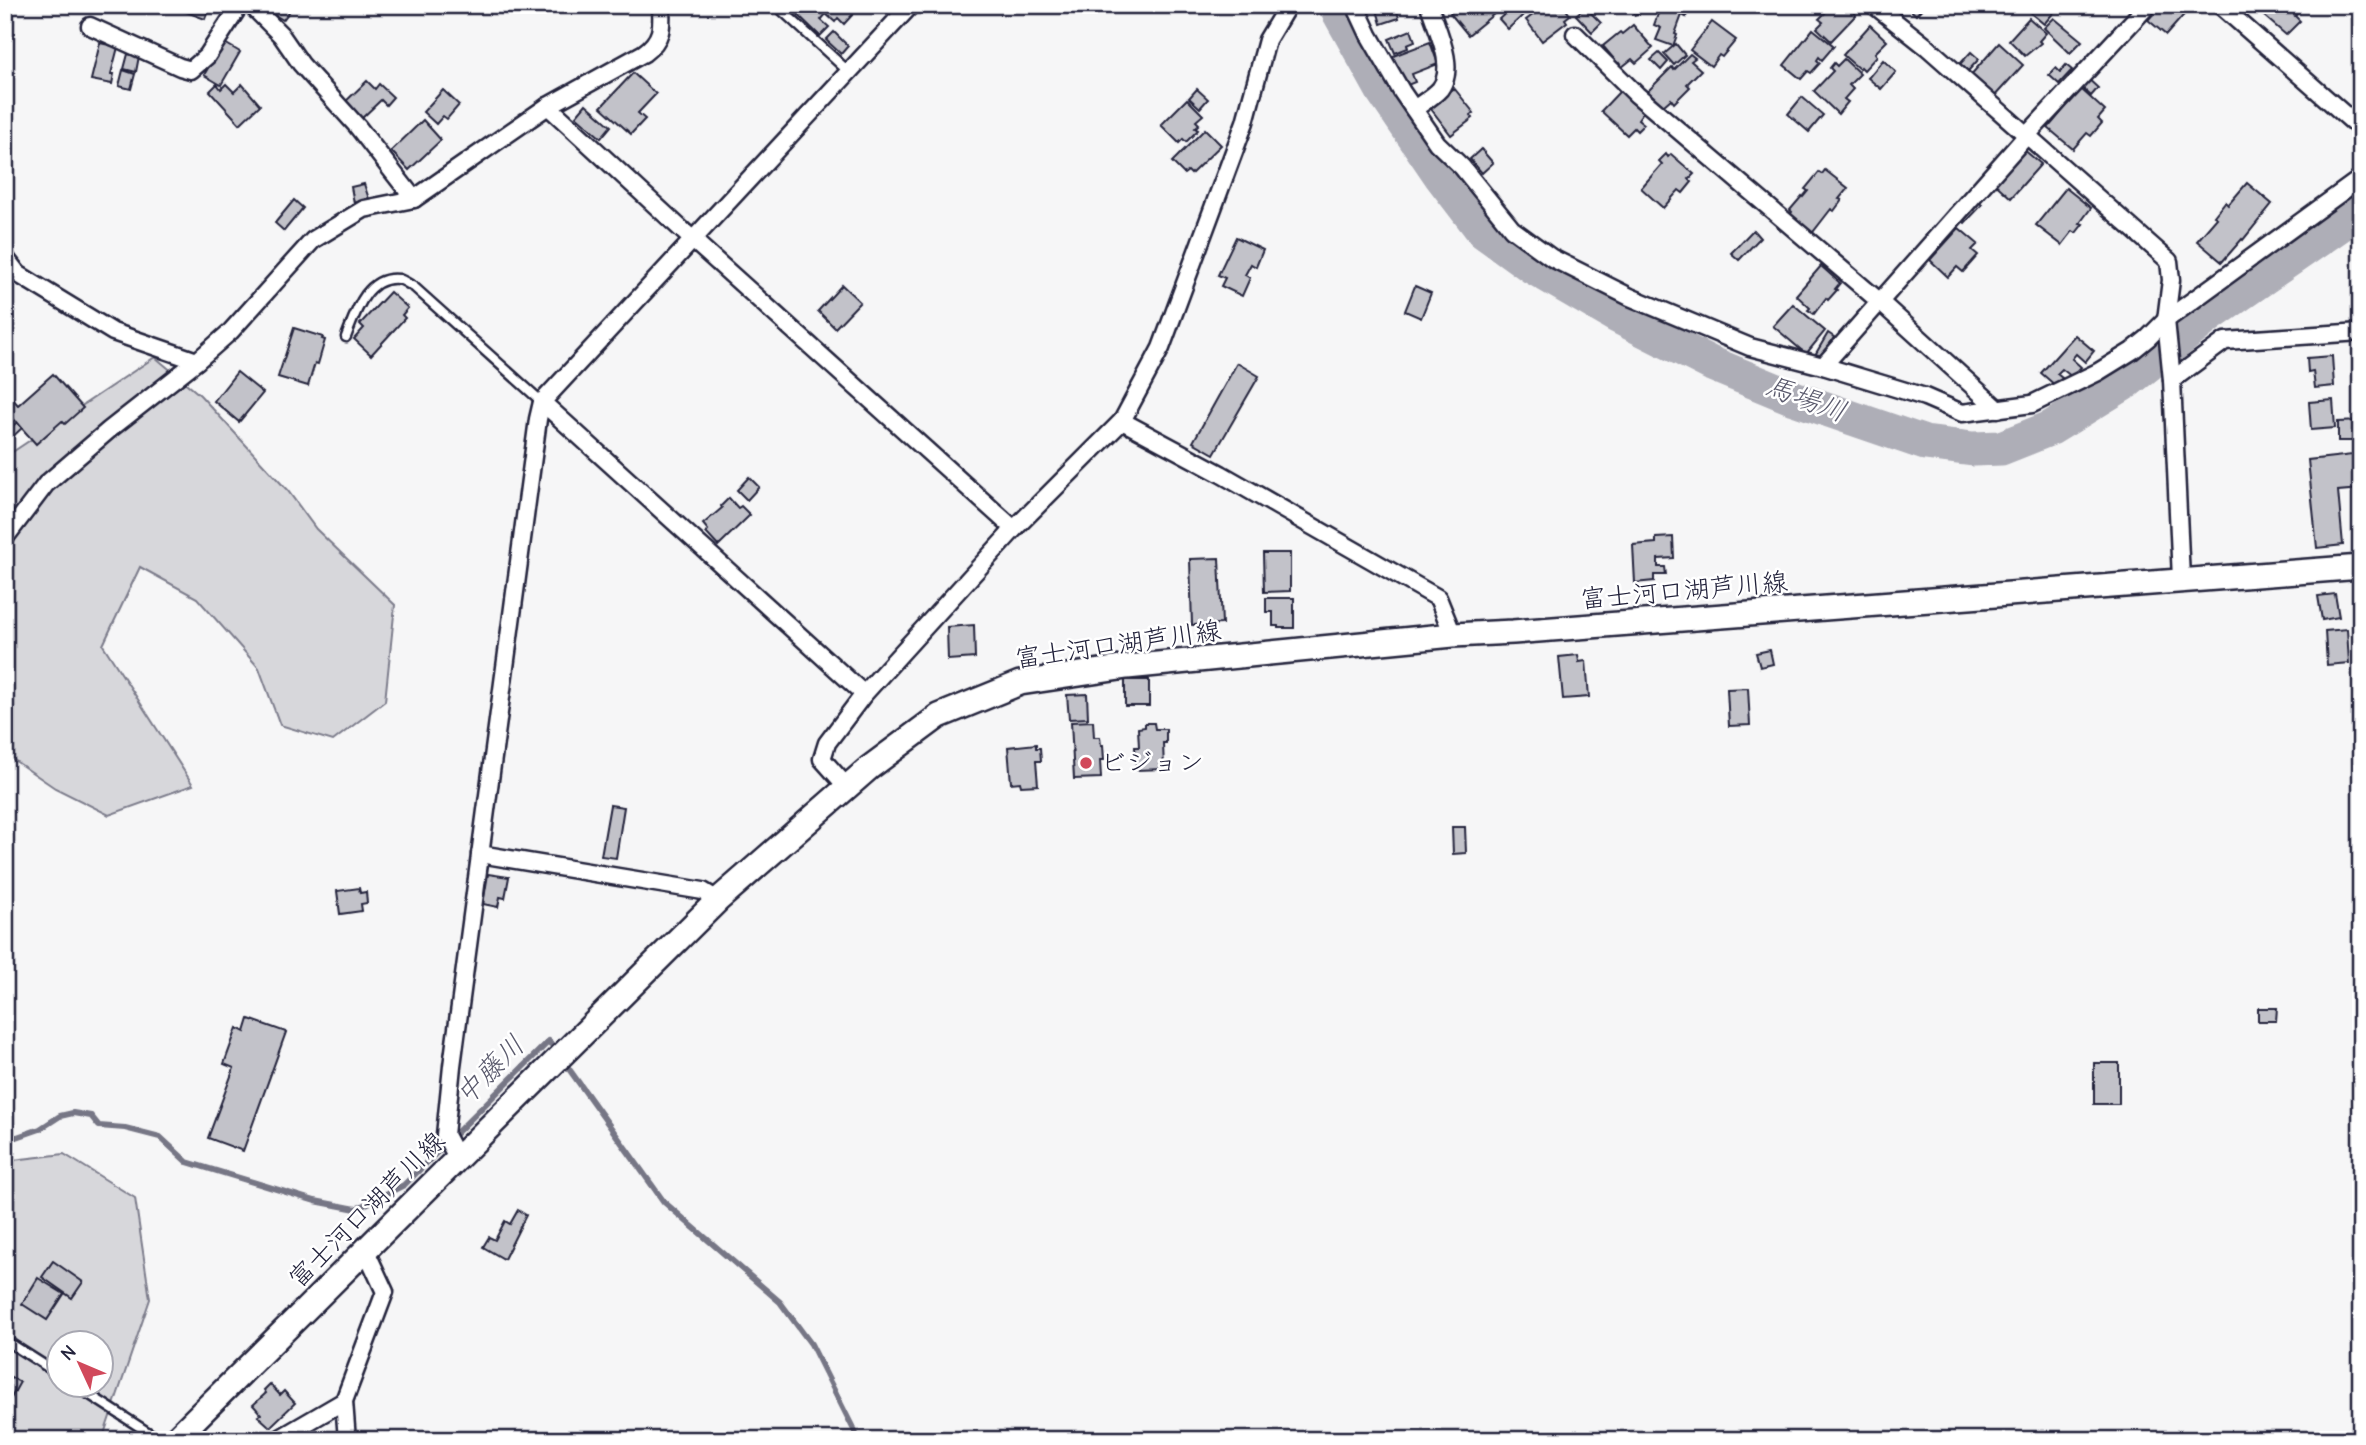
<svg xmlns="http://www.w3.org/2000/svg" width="2366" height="1445" font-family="'Comic Neue','Klee One',sans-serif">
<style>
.green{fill:#d7d7db;stroke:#7c7c8b;stroke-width:2;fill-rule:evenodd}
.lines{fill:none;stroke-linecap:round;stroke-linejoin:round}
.stream{stroke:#767685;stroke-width:6}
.river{stroke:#aeaeb7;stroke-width:35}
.building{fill:#c2c2c9;stroke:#22223b;stroke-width:2}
.lane-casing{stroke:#22223b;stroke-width:13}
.street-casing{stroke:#22223b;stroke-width:21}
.secondary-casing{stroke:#22223b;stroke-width:28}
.lane{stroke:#fff;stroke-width:8}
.street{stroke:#fff;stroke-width:16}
.secondary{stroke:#fff;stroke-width:23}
.poi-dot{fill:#d1495b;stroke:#fff;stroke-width:2.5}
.labels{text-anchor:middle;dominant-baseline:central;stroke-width:5;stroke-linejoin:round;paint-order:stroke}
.street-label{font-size:26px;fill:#22223b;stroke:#fff}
.poi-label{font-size:26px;fill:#22223b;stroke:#fff;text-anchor:start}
.water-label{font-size:28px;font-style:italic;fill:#5a5a6d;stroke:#fff}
</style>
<rect width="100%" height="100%" fill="#f6f6f7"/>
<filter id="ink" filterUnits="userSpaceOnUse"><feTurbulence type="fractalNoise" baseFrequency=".0143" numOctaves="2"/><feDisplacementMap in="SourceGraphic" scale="14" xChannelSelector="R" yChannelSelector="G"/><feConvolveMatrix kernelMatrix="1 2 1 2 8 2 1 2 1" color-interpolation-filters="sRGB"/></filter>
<g filter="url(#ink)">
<!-- green -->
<g class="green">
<polygon points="155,357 200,395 288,491 316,529 395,605 385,701 333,741 280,725 259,668 197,598 140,567 103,645 193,785 109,815 55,788 5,754 5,457"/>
<path d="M64 1154 135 1198 150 1299 102 1440H5V1161ZM60 1344H102V1386H60Z"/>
</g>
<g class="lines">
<!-- stream -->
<polyline class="stream" points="5,1137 17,1137 40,1129 60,1116 73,1113 91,1116 99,1126 125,1128 160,1137 187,1162 315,1201 356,1209 404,1185 549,1041 664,1202 780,1302 811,1344 859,1440"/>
<!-- river -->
<polyline class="river" points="1335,5 1383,91 1441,176 1483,231 1533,267 1617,316 1712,364 1794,398 1925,443 1973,449 2001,448 2051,428 2126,382 2211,314 2361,210"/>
</g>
<!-- building -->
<g class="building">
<polygon points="180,5 210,5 205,19 178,9"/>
<polygon points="270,5 294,5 283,20 267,10"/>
<polygon points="788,5 848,5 855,12 844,24 838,18 835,22 826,14 821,20 829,27 820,36"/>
<polygon points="1380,5 1409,5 1409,6 1397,11 1399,18 1381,24 1377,10 1381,9"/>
<polygon points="1459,5 1505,5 1468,35 1450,13"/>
<polygon points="1515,5 1533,6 1508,29 1499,19"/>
<polygon points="1551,5 1563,5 1570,15 1565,19 1567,22 1542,41 1526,20 1541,9 1543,11"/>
<polygon points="1630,5 1646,5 1648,9 1634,15"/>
<polygon points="1657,5 1690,5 1686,17 1682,15 1675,34 1677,35 1673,46 1656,40 1661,28 1654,25 1658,14 1654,12"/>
<polygon points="1833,5 1852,5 1849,8 1856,15 1831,41 1817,28 1823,22 1819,19"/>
<polygon points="1905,5 1925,5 1916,15"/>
<polygon points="2031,5 2060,5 2044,24 2027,10"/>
<polygon points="2161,5 2188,5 2190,8 2166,35 2148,20"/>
<polygon points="2269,5 2305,5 2295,16 2300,21 2286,35 2264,16 2268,12 2265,9"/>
<polygon points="1585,7 1601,23 1592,32 1576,15"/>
<polygon points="2029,18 2046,33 2039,41 2041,43 2025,56 2009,40"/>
<polygon points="2054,18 2082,41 2070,53 2044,28"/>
<polygon points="1712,22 1736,40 1722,57 1719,55 1711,66 1690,50"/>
<polygon points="1633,25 1653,48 1636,63 1632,59 1622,67 1619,63 1618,64 1603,46 1620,32 1622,34"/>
<polygon points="1870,25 1887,41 1875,53 1877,56 1864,70 1861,67 1859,69 1843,55"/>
<polygon points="1813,29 1834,46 1822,60 1819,57 1817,60 1820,63 1811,73 1808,71 1801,79 1784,65"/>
<polygon points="1411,30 1415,41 1407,44 1408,48 1395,53 1389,39"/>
<polygon points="834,32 848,46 841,54 826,40"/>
<polygon points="223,42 240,52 221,85 204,75"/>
<polygon points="1430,42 1438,64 1412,74 1415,82 1405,86 1393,56"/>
<polygon points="100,43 118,47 111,74 114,74 112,84 91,80"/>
<polygon points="1999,43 2023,65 1993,98 1969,77"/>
<polygon points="1676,44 1685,55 1674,65 1664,54"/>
<polygon points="1971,52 1979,59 1968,71 1960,64"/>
<polygon points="1659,53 1668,62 1661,70 1651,60"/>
<polygon points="128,54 139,56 136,72 124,69"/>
<polygon points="1690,54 1695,58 1691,61 1701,70 1687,84 1690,87 1674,103 1671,99 1663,106 1648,91 1672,67 1674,70"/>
<polygon points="1844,59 1860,74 1849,85 1853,89 1844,99 1848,102 1838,114 1814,91 1833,71 1830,68 1834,63 1837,66"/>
<polygon points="1883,60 1896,72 1881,89 1868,78"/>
<polygon points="2066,65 2072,70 2059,84 2049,75 2056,68 2060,72"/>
<polygon points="123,70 135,74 131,89 119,86"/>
<polygon points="633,73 656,94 638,113 645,119 631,134 601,107"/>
<polygon points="2085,76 2098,88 2091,96 2078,84"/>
<polygon points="367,81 375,89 379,84 393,97 386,105 381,100 359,121 343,104"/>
<polygon points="217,84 221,89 226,84 234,92 242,84 260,105 240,124 210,91"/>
<polygon points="1454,88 1474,113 1471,115 1473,118 1451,135 1428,105"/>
<polygon points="1197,89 1208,99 1200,108 1189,98"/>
<polygon points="2081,89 2105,111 2098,119 2102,123 2091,136 2087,133 2073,149 2048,128"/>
<polygon points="443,90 459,105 447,119 443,116 436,124 423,112"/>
<polygon points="1620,91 1643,112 1638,119 1644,124 1637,131 1634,128 1627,135 1601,111"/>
<polygon points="1802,97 1823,115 1809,132 1788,114"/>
<polygon points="1187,99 1203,115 1196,121 1199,124 1195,128 1198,130 1186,142 1183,139 1179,143 1161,125"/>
<polygon points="586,104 611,126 601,138 576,116"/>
<polygon points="423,120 441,140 409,170 391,151"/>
<polygon points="1205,129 1221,145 1191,174 1188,171 1184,174 1172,162"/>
<polygon points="1481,149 1493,163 1482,173 1470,159"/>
<polygon points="2023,149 2041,164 2011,198 1992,181"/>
<polygon points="1666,154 1668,157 1671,154 1694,174 1689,179 1692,182 1683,193 1679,190 1663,208 1641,188 1662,164 1659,161"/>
<polygon points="1825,170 1848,188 1839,199 1842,200 1834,211 1831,209 1810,236 1788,218 1792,212 1790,210 1802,196 1803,197 1808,191 1805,189 1819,172 1822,174"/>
<polygon points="2247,183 2272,204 2243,240 2242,239 2222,262 2197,241 2217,218 2214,216 2225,202 2228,205"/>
<polygon points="364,184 369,199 354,203 351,187"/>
<polygon points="2066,188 2091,208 2080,223 2083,224 2076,233 2073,231 2062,245 2036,225"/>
<polygon points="294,200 303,208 284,231 275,223"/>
<polygon points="1977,200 1982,205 1965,223 1960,219"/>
<polygon points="1959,228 1978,244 1972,250 1978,255 1963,272 1957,267 1948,277 1930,260"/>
<polygon points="1753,230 1760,238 1739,260 1731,253"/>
<polygon points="1236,237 1263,250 1256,267 1251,264 1245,275 1250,278 1242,296 1221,286 1225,278 1218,275"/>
<polygon points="1821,266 1840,283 1835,289 1837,290 1828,300 1826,298 1814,314 1808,310 1810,308 1796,295"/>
<polygon points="842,285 860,302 835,328 818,311"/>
<polygon points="1415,286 1431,293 1421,318 1405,311"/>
<polygon points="390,292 408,308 402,315 405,318 371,355 354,339 364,328 360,324"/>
<polygon points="1793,304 1825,331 1806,354 1773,326"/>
<polygon points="294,328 323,337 322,339 325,340 318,364 315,363 308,386 278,377"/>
<polygon points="1828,333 1834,337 1821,359 1815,355"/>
<polygon points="2075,335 2094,351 2085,362 2076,354 2072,359 2081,367 2072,377 2062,369 2057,374 2062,378 2056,386 2041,373"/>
<polygon points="2332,356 2334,386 2315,388 2313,371 2308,372 2307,358"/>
<polygon points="1237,363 1259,376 1214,454 1193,442"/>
<polygon points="237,372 263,393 239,422 214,401"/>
<polygon points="53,374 83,408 65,424 62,421 36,444 10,415 13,412 5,403 11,397 18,405"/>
<polygon points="2333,400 2335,428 2311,430 2309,402"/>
<polygon points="2361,421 2361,441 2338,441 2338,422"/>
<polygon points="17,422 22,428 5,444 5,433"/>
<polygon points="2361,454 2361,489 2338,491 2343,545 2317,548 2308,460"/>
<polygon points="749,477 759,487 747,500 737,490"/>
<polygon points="729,498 738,508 741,506 750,515 718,546 706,533 708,530 703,524 722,508 721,506"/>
<polygon points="1673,537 1674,558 1658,559 1658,567 1665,567 1666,575 1654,575 1654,581 1635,583 1633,545 1656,543 1656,538"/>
<polygon points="1263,553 1290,553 1290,591 1264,592"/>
<polygon points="1219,558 1222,624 1192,625 1190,559"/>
<polygon points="2335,594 2339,617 2322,620 2318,596"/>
<polygon points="1266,598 1294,598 1294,628 1278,628 1278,626 1273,626 1273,612 1266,612"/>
<polygon points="974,625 975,658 948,660 947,627"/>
<polygon points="2347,629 2349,663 2327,665 2325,631"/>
<polygon points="1770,650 1773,664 1760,667 1756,653"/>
<polygon points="1578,655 1579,662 1586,661 1589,697 1563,699 1559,657"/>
<rect x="1125" y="680" width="24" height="26"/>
<polygon points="1748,688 1750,725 1729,726 1727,689"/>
<polygon points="1087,694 1088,718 1069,719 1067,695"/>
<polygon points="1093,721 1094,737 1100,737 1101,745 1103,745 1104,760 1100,760 1101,778 1074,779 1071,722"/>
<polygon points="1145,723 1154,723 1155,729 1166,729 1166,743 1163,743 1164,769 1136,770 1135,747 1139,747 1138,728 1145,727"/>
<polygon points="1036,744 1036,748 1040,748 1041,761 1036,761 1038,785 1021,786 1020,782 1011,783 1008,747"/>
<polygon points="610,805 624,807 616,858 601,856"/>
<polygon points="1452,827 1465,827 1466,853 1453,854"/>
<polygon points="488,874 509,877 505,898 500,897 498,907 483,904"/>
<polygon points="359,888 360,893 366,892 367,903 361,904 362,911 340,914 337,891"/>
<polygon points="2258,1008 2277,1008 2276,1021 2258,1021"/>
<polygon points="249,1019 286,1032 243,1151 208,1138 234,1068 224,1064 237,1028 245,1032"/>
<rect x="2094" y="1063" width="25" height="41"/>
<polygon points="518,1210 526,1215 504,1259 483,1247 489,1237 495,1240 505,1221 510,1224"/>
<polygon points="53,1261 83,1282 72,1298 42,1277"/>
<polygon points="38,1278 64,1294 47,1320 22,1304"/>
<polygon points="5,1374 20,1382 5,1409"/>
<polygon points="270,1384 280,1395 284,1391 295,1403 270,1427 258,1416 261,1414 253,1405 266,1393 264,1390"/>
</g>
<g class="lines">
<defs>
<g id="lane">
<polyline points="776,5 849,72"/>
<path d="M346 337C355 314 366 275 399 279 403 280 410 285 414 287L542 402"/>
<polyline points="5,1340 60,1375"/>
<polyline points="76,1386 160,1440"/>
</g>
<g id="street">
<polyline points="251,5 281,35 301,64 357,126 414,199"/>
<polyline points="1355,5 1369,35 1402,92 1437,143 1462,167 1512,229 1552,258 1630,297 1750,347 1823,366 1925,397 1962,413 2032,404 2098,372 2132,351 2148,338 2166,320 2361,178"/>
<polyline points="1874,5 1927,47 2169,261 2171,280 2166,320 2172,380 2181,579"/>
<polyline points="2220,5 2361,129"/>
<polyline points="90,26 180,67 191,70 207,56 240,5"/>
<polyline points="1575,34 1637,95 1879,301 1998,409"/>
<polyline points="548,106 693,240 1014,529"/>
<path d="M1414 109C1422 103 1433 97 1440 89 1457 67 1436 28 1429 5"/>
<polyline points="5,257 18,274 113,332 197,361"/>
<polyline points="1823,366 2027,135 2148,5"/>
<polyline points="2172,380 2225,341 2361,332"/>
<polyline points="542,402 864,694"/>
<polyline points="1122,421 1221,474 1438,598 1453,635"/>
<path d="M5 538 46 484 109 430 197 361 231 331 313 240 364 209 414 199 548 106 644 53C663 39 662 27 661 5"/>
<polyline points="847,787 822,759 827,743 864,694 1014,529 1122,421 1161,348 1245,122 1267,40 1288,5"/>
<polyline points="480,854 703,891 718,900"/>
<polyline points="460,1158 453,1150 445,1135 452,1066 538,419 542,402 911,5"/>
<polyline points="277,1440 344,1401"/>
<polyline points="347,1440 344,1401 385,1292 366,1251"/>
</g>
<polyline id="secondary" points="174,1440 718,900 869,768 939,716 1020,683 1127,667 1453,635 1513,632 2361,567"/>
</defs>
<!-- lane casing -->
<use href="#lane" class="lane-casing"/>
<!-- street casing -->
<use href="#street" class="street-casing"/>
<!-- secondary casing -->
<use href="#secondary" class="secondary-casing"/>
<!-- lane -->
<use href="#lane" class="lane"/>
<!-- street -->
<use href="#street" class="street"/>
<!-- secondary -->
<use href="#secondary" class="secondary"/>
</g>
</g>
<!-- markers -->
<circle class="poi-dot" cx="1086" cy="763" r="7"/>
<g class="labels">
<!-- street labels -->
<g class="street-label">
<text transform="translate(1684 591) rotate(-5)">富士河口湖芦川線</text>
<text transform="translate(1118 645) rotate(-8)">富士河口湖芦川線</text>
<text transform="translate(367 1210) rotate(-45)">富士河口湖芦川線</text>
</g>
<!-- poi labels -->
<g class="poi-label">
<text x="1100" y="763">ビジョン</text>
</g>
<!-- water labels -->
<g class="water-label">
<text transform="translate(1806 399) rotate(20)">馬場川</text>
<text transform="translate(490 1070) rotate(-45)">中藤川</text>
</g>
</g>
<!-- margin -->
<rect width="2366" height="1445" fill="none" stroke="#fff" stroke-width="28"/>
<rect x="14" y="14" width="2338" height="1417" fill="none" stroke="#22223b" stroke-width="2.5" filter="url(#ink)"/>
<!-- north arrow -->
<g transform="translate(80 1364) rotate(314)"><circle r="33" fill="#ffffff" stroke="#a7a7b1" stroke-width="2"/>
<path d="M0-5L12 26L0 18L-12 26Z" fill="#d1495b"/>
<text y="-10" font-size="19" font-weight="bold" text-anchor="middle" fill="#22223b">N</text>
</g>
</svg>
